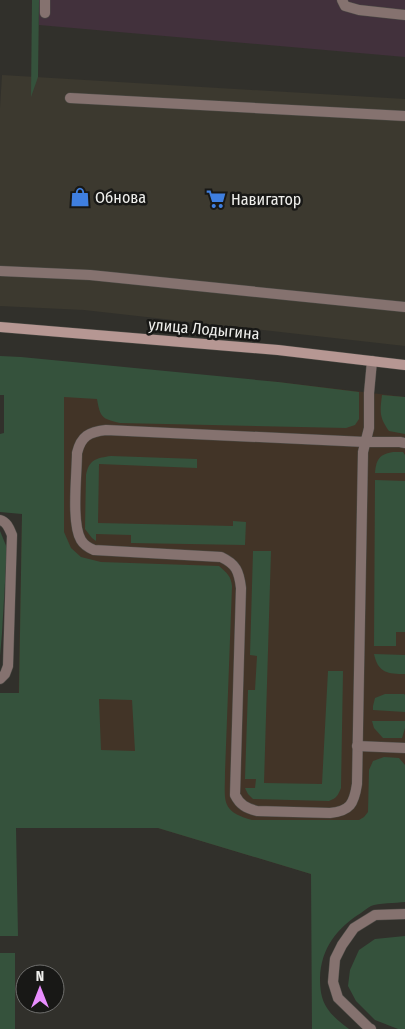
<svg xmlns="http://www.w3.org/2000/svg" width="405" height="1029" font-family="'Fira Sans Condensed',sans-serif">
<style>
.built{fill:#3c392f}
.industrial{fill:#42313c}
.medical{fill:#423427}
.green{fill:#35523c;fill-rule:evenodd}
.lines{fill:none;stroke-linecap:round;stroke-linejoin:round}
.lane-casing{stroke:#4c4b46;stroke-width:11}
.secondary-casing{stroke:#4c4b46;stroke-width:11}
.lane{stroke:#85726f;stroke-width:10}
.secondary{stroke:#b69793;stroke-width:10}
.labels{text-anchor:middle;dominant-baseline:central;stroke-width:5;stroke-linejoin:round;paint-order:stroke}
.poi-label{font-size:16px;fill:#efefec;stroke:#181816;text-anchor:start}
.street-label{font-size:16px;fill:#efefec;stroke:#181816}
</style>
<rect width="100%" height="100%" fill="#31302b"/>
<!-- built -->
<polygon class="built" points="2,75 405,99 405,346 84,310 0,306 0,108"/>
<!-- industrial -->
<polygon class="industrial" points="39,0 405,0 405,57 39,25"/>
<!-- medical -->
<polygon class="medical" points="22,367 278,382 405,397 405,879 311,874 158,828 16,828 22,513"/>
<!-- green -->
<g class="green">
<polygon points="32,0 39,0 38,77 31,97"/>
<path d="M0 356 21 357 278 382 359 392V419L355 425 346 428 120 423C102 419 100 417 97 399L64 397V532L71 548 81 557 101 562 219 566C227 573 231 576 232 586L225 772C225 801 220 811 252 820H359L364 817 368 812 369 770 373 761 384 757 399 758 405 765V902C396 903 378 903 371 906 367 908 364 911 361 913 337 928 321 948 320 978 320 988 321 999 327 1008 332 1016 341 1023 349 1029H312L311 874 158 828H16L18 936H0V693H19L22 514 0 512V434L4 433V395H0ZM99 699 132 700 135 751 101 750Z"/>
<path d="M382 395 405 397V434L389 431C379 417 380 411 382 395Z"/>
<path d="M393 452H403L405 455V473H375C376 459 380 454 393 452Z"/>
<path d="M111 456 197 459V468L99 464 98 523 233 526V521L246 522 245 545 131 543V535L96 534V541L92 538 85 529 86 475C89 459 97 458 111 456Z"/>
<polygon points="375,480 405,481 405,632 396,632 396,646 374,646"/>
<polygon points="0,531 7,548 2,633 0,656"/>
<path d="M253 551H271L264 783 322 784 328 671H343L341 788C338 795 337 798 329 801L253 799 248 794 245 788H255L256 779H245L248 690H255L257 656 250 655Z"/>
<path d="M374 654 405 655V674C388 674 378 673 374 654Z"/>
<polygon points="385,694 404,694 405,695 405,712 373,710 373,706 375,698"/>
<polygon points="372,721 405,721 405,728 402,738 383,738 374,728"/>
<polygon points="405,936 405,1029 398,1029 375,1020 356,1001 348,986 350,970 359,950 375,939"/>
<rect x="0" y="953" width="15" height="76"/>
</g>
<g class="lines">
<defs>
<g id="lane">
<polyline points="342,0 345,6 359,10 405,15"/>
<polyline points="45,13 45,0"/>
<polyline points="70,98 405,116"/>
<polyline points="0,271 90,275 405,307"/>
<path d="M372 361 369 393V428L363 452 357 784C354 804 350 811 330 813L257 811C246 808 240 805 235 795L241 588C239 571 236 564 221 557L94 550C89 548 84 545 81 540 71 523 77 474 77 453 81 436 89 432 106 430L365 442H400L405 443"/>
<path d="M0 520C7 522 9 528 12 535L8 666 5 674 0 679"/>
<polyline points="357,746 405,748"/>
<polyline points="371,1029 369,1028 338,998 333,982 335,959 342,945 354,928 375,915 405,914"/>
</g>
<polyline id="secondary" points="0,327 278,350 405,365"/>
</defs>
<!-- lane casing -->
<use href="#lane" class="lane-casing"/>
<!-- secondary casing -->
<use href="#secondary" class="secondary-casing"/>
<!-- lane -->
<use href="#lane" class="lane"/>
<!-- secondary -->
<use href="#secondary" class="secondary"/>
</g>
<!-- icons -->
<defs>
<symbol id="shop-bare" viewBox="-9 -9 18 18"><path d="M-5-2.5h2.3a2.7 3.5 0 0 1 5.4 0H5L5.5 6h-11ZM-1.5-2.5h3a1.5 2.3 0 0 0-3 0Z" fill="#3f7fe0" stroke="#181816" stroke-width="2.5" paint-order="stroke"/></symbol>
<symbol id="supermarket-bare" viewBox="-9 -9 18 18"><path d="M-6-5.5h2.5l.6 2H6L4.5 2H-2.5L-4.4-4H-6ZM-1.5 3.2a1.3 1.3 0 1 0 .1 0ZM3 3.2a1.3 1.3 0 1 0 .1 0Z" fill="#3f7fe0" stroke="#181816" stroke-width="2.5" paint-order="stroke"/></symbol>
</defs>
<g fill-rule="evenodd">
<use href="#shop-bare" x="66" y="183" width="28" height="28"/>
<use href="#supermarket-bare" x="202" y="185" width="28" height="28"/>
</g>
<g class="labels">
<!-- poi labels -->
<g class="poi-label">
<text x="95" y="197">Обнова</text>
<text x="231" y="199">Навигатор</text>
</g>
<!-- street labels -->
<g class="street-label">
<text transform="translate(204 329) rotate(5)">улица Лодыгина</text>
</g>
</g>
<!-- north arrow -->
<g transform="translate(40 989)"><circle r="24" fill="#181816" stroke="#6e6e6c"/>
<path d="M0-4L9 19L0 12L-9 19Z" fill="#e98efe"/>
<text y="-8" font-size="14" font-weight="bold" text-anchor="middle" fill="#efefec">N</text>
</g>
</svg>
